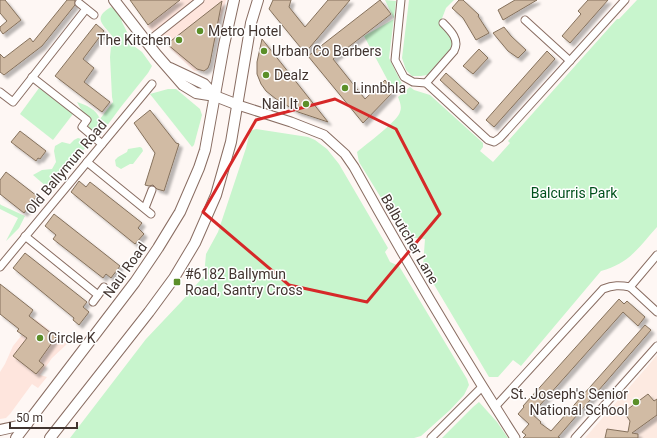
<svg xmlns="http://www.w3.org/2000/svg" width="657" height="438" font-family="Roboto,sans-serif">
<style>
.built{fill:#fee5dd}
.industrial{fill:#fdeae1}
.green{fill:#c8f5cd}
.building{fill:#d1bba4;stroke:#85715c;filter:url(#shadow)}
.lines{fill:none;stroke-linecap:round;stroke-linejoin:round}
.minor-casing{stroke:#896d62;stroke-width:9}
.tertiary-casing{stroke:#896d62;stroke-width:11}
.secondary-casing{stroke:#896d62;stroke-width:12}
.minor{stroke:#fff;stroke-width:7}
.tertiary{stroke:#fff;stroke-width:9}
.secondary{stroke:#fff;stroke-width:10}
.marked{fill:none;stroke:#d62828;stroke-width:3;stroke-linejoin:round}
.poi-dot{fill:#5b8f29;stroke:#fff;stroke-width:1.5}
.labels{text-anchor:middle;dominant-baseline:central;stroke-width:3;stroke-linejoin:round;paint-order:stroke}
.poi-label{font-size:14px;fill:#41342f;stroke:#fff;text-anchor:start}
.street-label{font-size:14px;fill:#41342f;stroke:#fff}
.park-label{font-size:14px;fill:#00511c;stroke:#fff}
</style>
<defs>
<filter id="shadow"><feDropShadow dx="3.5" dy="3.5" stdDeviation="1" flood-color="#0004"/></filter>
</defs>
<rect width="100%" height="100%" fill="#fef7f4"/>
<!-- built -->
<g class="built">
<polygon points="181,0 226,0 207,70 194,71 147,26"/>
<polygon points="35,319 67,344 52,358 40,375 47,377 38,388 32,384 10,414 6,418 0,419 0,372 5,364 13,346"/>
</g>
<!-- industrial -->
<polygon class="industrial" points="657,355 657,438 585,438 647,367"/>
<!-- green -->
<g class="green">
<polygon points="385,0 396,1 389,58 404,88 395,94 364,36 394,19"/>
<polygon points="409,0 454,0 446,8 441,21 453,41 452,47 427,75 421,76 412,76 406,70 402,58"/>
<path d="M637 0H657V227C638 248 630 263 601 271L521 366 513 360 498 377H489L423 266 425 239 405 237 359 162 357 152C365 145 398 121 400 112 402 107 400 102 398 97L410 87 414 90 430 95 483 143V147L480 151 493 162 510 143 508 141 617 19H619Z"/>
<path d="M111 7 120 13 122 22 134 46 142 52 152 66 148 73 120 108 98 138 88 129 90 120 83 113 77 102C86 105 96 109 100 119L113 102 112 97 110 57 112 36C103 24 92 18 111 7Z"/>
<polygon points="39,88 73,114 53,140 20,114"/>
<polygon points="168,89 176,89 200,109 202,115 194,145 192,147 150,94"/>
<polygon points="256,129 308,137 315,140 327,149 339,164 388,248 385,252 390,262 399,266 467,379 469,385 464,395 450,410 421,436 414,438 70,438 146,339 181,302 204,276 206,254 218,232 246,148 250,131"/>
<path d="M78 138 91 142C84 149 78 156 72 164 64 174 60 183 47 187L33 175 42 170 52 169 56 162 54 151 55 146 62 142 70 144 74 140Z"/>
<polygon points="140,147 142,148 143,151 133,164 130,164 121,169 116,166 115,160 118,157 127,152 128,149"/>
<polygon points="0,204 1,205 25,216 19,228 6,241 18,218 0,209"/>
<polygon points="479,402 497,422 508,438 442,438 473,407"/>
</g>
<!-- building -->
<g class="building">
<polygon points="0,0 5,0 21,20 3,34 0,30 0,27 7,21 0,13"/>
<polygon points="67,0 75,0 75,5 42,46 4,75 0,72 0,54 4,58 30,38 33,42"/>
<polygon points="130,0 180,0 148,25"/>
<polygon points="273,0 291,0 289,7 305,27 328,0 350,0 305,53 269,9"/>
<polygon points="380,0 391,14 333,59 365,99 385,80 393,92 363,123 308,56"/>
<polygon points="459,0 463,0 479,15 478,16 489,33 476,40 463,18 452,8"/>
<polygon points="515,0 537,0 503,20 498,10"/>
<polygon points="588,0 608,0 570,43 562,36 581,14 578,11"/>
<polygon points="222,1 210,63 208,68 204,71 197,69 167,44"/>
<polygon points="96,24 104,31 83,59 94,68 84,82 110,102 102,112 55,76"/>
<polygon points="504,27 511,36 526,50 518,58 508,51 493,33"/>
<polygon points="262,39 328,122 298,112 276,99 266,91 261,84 257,74 257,62"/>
<polygon points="479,49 488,58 473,74 463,66"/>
<polygon points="547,51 555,59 494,127 486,120"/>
<polygon points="446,73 479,103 473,110 440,80"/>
<polygon points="150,110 176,143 179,144 164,191 157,189 153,185 149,186 145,185 155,153 134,123"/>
<polygon points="20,131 46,151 40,159 38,158 36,161 11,142"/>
<polygon points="6,172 37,196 24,213 0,194 0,180"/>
<polygon points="79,181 86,187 90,182 142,223 138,228 144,234 135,244 71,192"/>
<polygon points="54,214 120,266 111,278 106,274 103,278 53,239 56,235 45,226"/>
<polygon points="25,253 87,302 83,307 89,312 79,325 73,320 74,318 13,268"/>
<polygon points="0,284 33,310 29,316 56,337 39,361 44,365 36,374 13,356 27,338 17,331 19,329 0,314"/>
<polygon points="619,299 624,304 627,301 645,317 638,326 623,312 532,414 541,422 540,423 551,431 645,325 651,330 558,437 560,438 523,438 526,435 522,432 529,424 518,414 524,407 523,406"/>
<polygon points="648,394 654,401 657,399 657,415 632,433 638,434 638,438 605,438 607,429 628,432 630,421 624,412"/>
</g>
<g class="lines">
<defs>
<g id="minor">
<polyline points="401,0 395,60 404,77 413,82 426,83 488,140 494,142 500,138 625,0"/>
<polyline points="79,3 94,15"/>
<polyline points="525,20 570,61"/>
<polyline points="147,42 200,0"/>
<polyline points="32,77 87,120 82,127 102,144"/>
<path d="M426 83 454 51C460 40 451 31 443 23"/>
<polyline points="0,92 13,102 86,9"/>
<polyline points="87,162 151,214"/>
<polyline points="145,208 152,190"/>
<polyline points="25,236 98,295"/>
<polyline points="0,267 152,84"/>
<polyline points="630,287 657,255"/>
<polyline points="630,287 657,312"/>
<polyline points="93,302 104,287"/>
<path d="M495 407 603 289C613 285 620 285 630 287"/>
<polyline points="431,438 482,387"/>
<polyline points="575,438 657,346"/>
</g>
<path id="tertiary" d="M238 105 291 122 324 135 345 154 354 167C405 259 458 349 515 438"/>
<g id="secondary">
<polyline points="114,0 156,54 183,85 196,93 215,96 238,105"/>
<polyline points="170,68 204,84 215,96"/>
<polyline points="0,430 27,424"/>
<polyline points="16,438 135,282 158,248 180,212 199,168 205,150 224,45 234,0"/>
<polyline points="50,438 149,312 174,278 195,243 216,195 231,142 251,23 258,0"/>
</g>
</defs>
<!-- minor casing -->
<use href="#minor" class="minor-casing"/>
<!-- tertiary casing -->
<use href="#tertiary" class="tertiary-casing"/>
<!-- secondary casing -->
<use href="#secondary" class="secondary-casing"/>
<!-- minor -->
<use href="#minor" class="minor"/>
<!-- tertiary -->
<use href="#tertiary" class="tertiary"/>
<!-- secondary -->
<use href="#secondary" class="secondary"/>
</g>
<!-- marked area -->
<path class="marked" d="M335 99 396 129 440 214 367 302 289 285 203 212 256 120Z"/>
<!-- markers -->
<g class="poi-dot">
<circle cx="200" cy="31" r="4"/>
<circle cx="179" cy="40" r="4"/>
<circle cx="264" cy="51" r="4"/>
<circle cx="266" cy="75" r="4"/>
<circle cx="345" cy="88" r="4"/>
<circle cx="306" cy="104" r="4"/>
<rect x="173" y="278" width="8" height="8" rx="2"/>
<circle cx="40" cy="338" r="4"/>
<circle cx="636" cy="402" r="4"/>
</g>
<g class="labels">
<!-- poi labels -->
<g class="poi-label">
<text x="208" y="31">Metro Hotel</text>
<text x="171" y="40" text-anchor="end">The Kitchen</text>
<text x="272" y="51">Urban Co Barbers</text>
<text x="274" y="75">Dealz</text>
<text x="353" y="88">Linnbhla</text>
<text x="298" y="104" text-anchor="end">Nail It</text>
<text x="185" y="274">#6182 Ballymun<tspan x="185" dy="16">Road, Santry Cross</tspan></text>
<text x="48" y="338">Circle K</text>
<text x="628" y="394" text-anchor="end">St. Joseph's Senior<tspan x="628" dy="16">National School</tspan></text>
</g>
<!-- street labels -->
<g class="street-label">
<text transform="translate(66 167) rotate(-50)">Old Ballymun Road</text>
<text transform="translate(410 239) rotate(60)">Balbutcher Lane</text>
<text transform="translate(125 270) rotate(-54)">Naul Road</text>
</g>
<!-- park labels -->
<g class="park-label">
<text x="574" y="193">Balcurris Park</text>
</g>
</g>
<!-- scale -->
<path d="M10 422v6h67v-6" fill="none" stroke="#41342f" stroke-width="2"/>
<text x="16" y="422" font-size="12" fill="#41342f" stroke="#ffffff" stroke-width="3" paint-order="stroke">50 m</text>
</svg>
